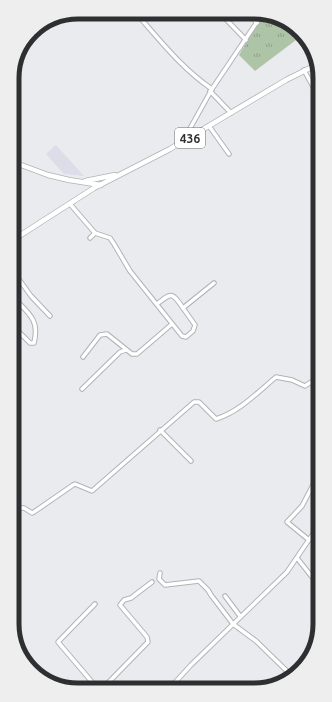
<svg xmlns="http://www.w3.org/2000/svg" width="332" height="702" font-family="Ubuntu,sans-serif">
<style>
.built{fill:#dbdee9}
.grass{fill:url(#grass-tufts)}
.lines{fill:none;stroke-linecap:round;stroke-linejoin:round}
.minor-casing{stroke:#b2b3b6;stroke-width:5.5}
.major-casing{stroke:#b2b3b6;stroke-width:6}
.minor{stroke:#fff;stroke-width:3.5}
.major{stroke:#fff;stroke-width:4.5}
.labels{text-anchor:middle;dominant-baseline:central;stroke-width:3;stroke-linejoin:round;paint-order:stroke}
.shield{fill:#fff;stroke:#6d6d6e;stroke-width:1}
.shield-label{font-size:12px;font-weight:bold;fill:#2e2f30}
.rim{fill:none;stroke:#2e2f30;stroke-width:5}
</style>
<defs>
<pattern id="grass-tufts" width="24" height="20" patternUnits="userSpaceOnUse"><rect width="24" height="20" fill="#aec4a6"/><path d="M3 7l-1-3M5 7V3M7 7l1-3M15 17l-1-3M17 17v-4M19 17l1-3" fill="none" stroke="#8ea088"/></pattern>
</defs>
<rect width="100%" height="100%" fill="#eaebee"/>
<!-- built -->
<polygon class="built" points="56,145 84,176 64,174 46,154"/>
<!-- grass -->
<path class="grass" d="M264 13C277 13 287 31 296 40L255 71 239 55Z"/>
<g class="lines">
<defs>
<g id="minor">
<path d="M135 12C159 39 182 69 212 89"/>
<polyline points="220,13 246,40"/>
<polyline points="248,13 257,23"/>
<polyline points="47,24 48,25 51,22"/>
<polyline points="304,70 318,96"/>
<polyline points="210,91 231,113"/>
<polyline points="209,126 229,154"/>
<polyline points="188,139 187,136 188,132 212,89 263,13"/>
<polyline points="70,204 95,233 110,238 114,244 130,271 182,336 186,337 193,331 195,325 183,308 214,283"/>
<polyline points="90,238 95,233"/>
<polyline points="13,271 31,296 50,316"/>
<path d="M13 297C28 313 40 319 34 343H30L13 326"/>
<path d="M157 304C172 292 172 292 183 308"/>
<polyline points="83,357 100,335 107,334 132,354 137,354 172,324"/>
<polyline points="82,389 120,352 126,350"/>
<polyline points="160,430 191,461"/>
<path d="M14 515 20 508H24L32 513 34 512 73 485 75 484 92 491 194 402H199L216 419C239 412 258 392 276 377L292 380 305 386 319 377"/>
<polyline points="309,540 287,522 302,506 313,485 319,479"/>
<polyline points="297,558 320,587"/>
<polyline points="160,573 159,579 165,585 199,581 208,590 211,595 233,624 256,641 291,675"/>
<polyline points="225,596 240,616"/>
<polyline points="95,604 58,642 98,689"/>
<polyline points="170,688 191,665 287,572 319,525"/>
<polyline points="102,689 148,642 147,637 120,605 124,600 131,598 152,582"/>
</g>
<g id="major">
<polyline points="13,162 48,175 69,180 101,185"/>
<polyline points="85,181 115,175"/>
<polyline points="13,240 94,188 170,149 286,80 318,64"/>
</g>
</defs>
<!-- minor casing -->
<use href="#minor" class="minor-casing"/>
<!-- major casing -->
<use href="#major" class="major-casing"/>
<!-- minor -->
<use href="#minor" class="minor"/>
<!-- major -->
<use href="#major" class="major"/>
</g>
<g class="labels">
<!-- shield labels -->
<rect class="shield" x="175" y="128" width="30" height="20" rx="3"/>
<g class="shield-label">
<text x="190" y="138">436</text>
</g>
</g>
<!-- crop -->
<path d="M0 0H332V702H0ZM78 19H254A59 59 0 0 1 313 78V624A59 59 0 0 1 254 683H78A59 59 0 0 1 19 624V78A59 59 0 0 1 78 19Z" fill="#eee" fill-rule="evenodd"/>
<path class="rim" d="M78 19H254A59 59 0 0 1 313 78V624A59 59 0 0 1 254 683H78A59 59 0 0 1 19 624V78A59 59 0 0 1 78 19Z"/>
</svg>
